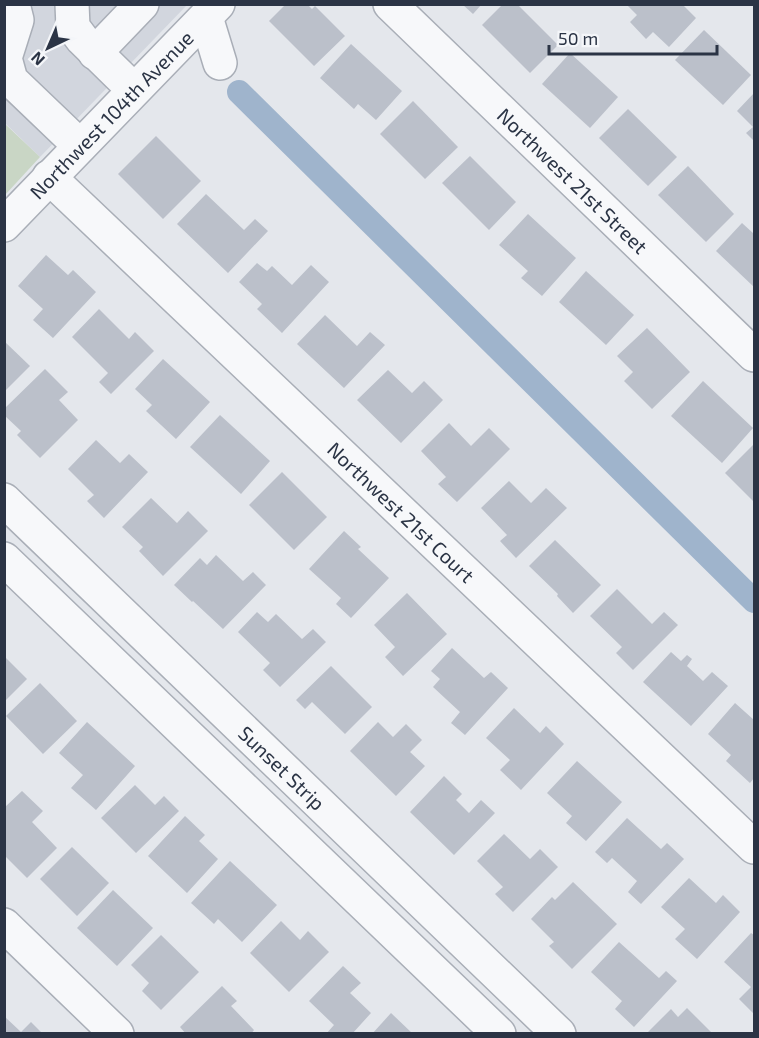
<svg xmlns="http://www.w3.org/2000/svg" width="759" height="1038" font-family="'Exo 2',sans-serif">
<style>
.built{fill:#d2d6de}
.green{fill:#c9d6c5}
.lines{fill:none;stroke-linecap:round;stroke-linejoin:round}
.canal{stroke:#9fb4cc;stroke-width:24}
.building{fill:#bbc0ca}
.minor-casing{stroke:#a9aeb7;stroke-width:36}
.minor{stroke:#f7f8fa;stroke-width:33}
.labels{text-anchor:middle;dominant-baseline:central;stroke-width:5;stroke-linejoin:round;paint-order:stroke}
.street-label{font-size:20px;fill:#2b3445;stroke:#f4f6f9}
</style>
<rect width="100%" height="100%" fill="#e4e7ec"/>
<!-- built -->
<polygon class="built" points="4,5 187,5 40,157 5,123"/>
<!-- green -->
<polygon class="green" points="4,123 40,157 5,195 4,195"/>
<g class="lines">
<!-- canal -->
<polyline class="canal" points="239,92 754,601"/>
</g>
<!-- building -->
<g class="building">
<polygon points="286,4 307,4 312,9 315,6 345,36 314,66 269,21"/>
<polygon points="462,4 482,4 473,14"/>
<polygon points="503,4 517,4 558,45 530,73 482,25"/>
<polygon points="626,4 682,4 696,18 669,47 653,32 646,39 630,22 637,15"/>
<polygon points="704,30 751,75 723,105 675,60"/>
<polygon points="351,44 402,91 376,120 358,104 354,109 320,78"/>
<polygon points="570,53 618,97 590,128 542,84"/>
<polygon points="754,93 754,141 746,133 753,127 737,111"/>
<polygon points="413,101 458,147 425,179 380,134"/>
<polygon points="628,109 677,157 648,186 599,138"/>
<polygon points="156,136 201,181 163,219 118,174"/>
<polygon points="470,156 516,202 489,230 442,183"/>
<polygon points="688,166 734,214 706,242 658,195"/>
<polygon points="206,194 244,230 255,219 268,231 228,273 177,224"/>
<polygon points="528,214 576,258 542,296 521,278 528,271 499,245"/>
<polygon points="742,223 754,234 754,287 716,251"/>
<polygon points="46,255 68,275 73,270 96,292 53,338 33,320 43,309 18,286"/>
<polygon points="257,263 267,271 272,266 292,285 311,265 329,282 282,333 257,309 262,304 239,282"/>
<polygon points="586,271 634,315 606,345 559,302"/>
<polygon points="99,309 129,339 135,332 154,351 111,394 99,382 108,373 72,337"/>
<polygon points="325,315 357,346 370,332 385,345 344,388 297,344"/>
<polygon points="647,328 690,372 652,409 624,381 633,372 617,356"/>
<polygon points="4,341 30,366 4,392"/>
<polygon points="163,359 210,402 176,439 146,411 152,405 135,389"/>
<polygon points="45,369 68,392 59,400 78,420 40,458 17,435 21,431 4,415 4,409"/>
<polygon points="388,370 412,393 424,381 443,400 401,443 357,400"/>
<polygon points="703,381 753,428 722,463 671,416"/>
<polygon points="220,415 270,461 241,494 190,447"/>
<polygon points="449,423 471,446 489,428 510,449 457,502 438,484 446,477 421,451"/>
<polygon points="96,440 120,463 129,454 148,472 104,518 87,501 94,495 68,469"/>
<polygon points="754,444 754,502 725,473"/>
<polygon points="282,472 327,517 294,550 249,505"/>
<polygon points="509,481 531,503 546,488 567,508 516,558 500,541 507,535 481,508"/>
<polygon points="151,498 177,523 188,511 208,531 163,576 139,551 143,547 122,527"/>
<polygon points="344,531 361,547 358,549 389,578 351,618 336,604 341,598 309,569"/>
<polygon points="555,540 601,585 573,613 557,596 558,594 529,566"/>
<polygon points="216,555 243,581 253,572 266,585 223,629 193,601 192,602 174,585 200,558 207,565"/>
<polygon points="617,589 652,624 664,612 678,625 633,670 616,653 622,647 590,616"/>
<polygon points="407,593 447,634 403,676 385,657 395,647 374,625"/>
<polygon points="257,612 268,622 276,614 302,639 313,629 326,642 280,687 263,670 270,663 238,632"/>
<polygon points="452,648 484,678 491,672 508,688 465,735 451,723 460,712 433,687 440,679 431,671"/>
<polygon points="671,652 681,661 687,655 692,659 687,666 703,681 712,672 728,686 691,726 643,682"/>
<polygon points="4,656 27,679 4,702"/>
<polygon points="331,666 372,707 345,734 312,702 305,709 296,700"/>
<polygon points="40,683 77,721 43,754 6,716"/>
<polygon points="735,703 754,720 754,778 750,783 726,761 731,755 708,734"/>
<polygon points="514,708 540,733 546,726 564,744 521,790 500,770 510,760 486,738"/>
<polygon points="87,722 135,766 96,810 71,788 83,775 59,753"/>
<polygon points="378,722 393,737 406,724 422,740 410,752 425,766 396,796 350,751"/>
<polygon points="577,761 622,802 586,841 566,823 572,816 547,793"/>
<polygon points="444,776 462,794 456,800 469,813 481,800 495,813 454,855 410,812"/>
<polygon points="135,785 155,805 164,796 179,811 136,853 101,818"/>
<polygon points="22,791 43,811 32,822 57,848 27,878 4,855 4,808"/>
<polygon points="185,816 205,835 199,841 218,859 187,893 148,856"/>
<polygon points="627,818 661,849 667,843 684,859 641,904 628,892 637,881 612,858 607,863 595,852"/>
<polygon points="504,834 530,859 540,849 558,867 513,912 495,894 503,887 477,861"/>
<polygon points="72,847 109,883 77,916 40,879"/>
<polygon points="230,861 277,905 242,942 218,919 214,924 191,903"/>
<polygon points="689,878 716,903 723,895 740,912 697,959 675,939 685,929 661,907"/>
<polygon points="573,882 617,924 572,969 549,946 554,942 531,919 552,897 555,900"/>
<polygon points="113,890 153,928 117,966 77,928"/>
<polygon points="281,921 300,940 308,931 329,952 289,992 250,953"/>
<polygon points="751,933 754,935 754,1014 739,999 751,987 724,962"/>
<polygon points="161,935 199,972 161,1010 142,991 149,983 131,965"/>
<polygon points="619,942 659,978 666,971 677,981 634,1027 615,1009 622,1001 591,972"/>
<polygon points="343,966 361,983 350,993 371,1013 352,1034 326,1034 334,1025 309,1001"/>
<polygon points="222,986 237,1001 231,1006 254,1030 251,1034 186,1034 180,1027"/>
<polygon points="687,1008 713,1034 646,1034 671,1009 678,1017"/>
<polygon points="391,1013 413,1034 372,1034"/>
<polygon points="4,1016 21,1032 31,1022 43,1034 4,1034"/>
</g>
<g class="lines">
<defs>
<g id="minor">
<polyline points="13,4 17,20 5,58 11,80 80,146"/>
<polyline points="72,4 73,27 82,39 134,90"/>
<path id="s1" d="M390 4 754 355"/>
<polyline points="206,17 220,63"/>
<polyline points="95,53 142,4"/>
<path id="s2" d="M49 177 754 847"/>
<path id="s3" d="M4 225 218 4"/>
<path id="s4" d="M4 500 559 1034"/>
<polyline points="4,559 499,1034"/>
<polyline points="4,925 117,1034"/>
</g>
</defs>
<!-- minor casing -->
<use href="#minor" class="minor-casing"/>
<!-- minor -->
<use href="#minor" class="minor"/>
</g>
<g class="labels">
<!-- street labels -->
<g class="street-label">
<text stroke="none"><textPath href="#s3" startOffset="154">Northwest 104th Avenue</textPath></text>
<text stroke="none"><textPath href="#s1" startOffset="254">Northwest 21st Street</textPath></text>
<text stroke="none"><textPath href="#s2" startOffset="486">Northwest 21st Court</textPath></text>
<text stroke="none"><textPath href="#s4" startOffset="386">Sunset Strip</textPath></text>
</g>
</g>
<!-- border -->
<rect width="759" height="1038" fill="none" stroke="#2b3445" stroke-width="12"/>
<!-- north arrow -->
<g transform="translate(48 48) rotate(224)" stroke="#f4f6f9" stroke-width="4.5" paint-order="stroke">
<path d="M0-4.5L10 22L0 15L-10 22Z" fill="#2b3445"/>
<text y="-9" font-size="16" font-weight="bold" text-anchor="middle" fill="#2b3445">N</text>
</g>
<!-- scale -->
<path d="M549 45v9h168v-9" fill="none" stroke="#2b3445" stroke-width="3"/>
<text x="558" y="45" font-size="18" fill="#2b3445" stroke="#f4f6f9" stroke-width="4.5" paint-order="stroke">50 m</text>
</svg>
